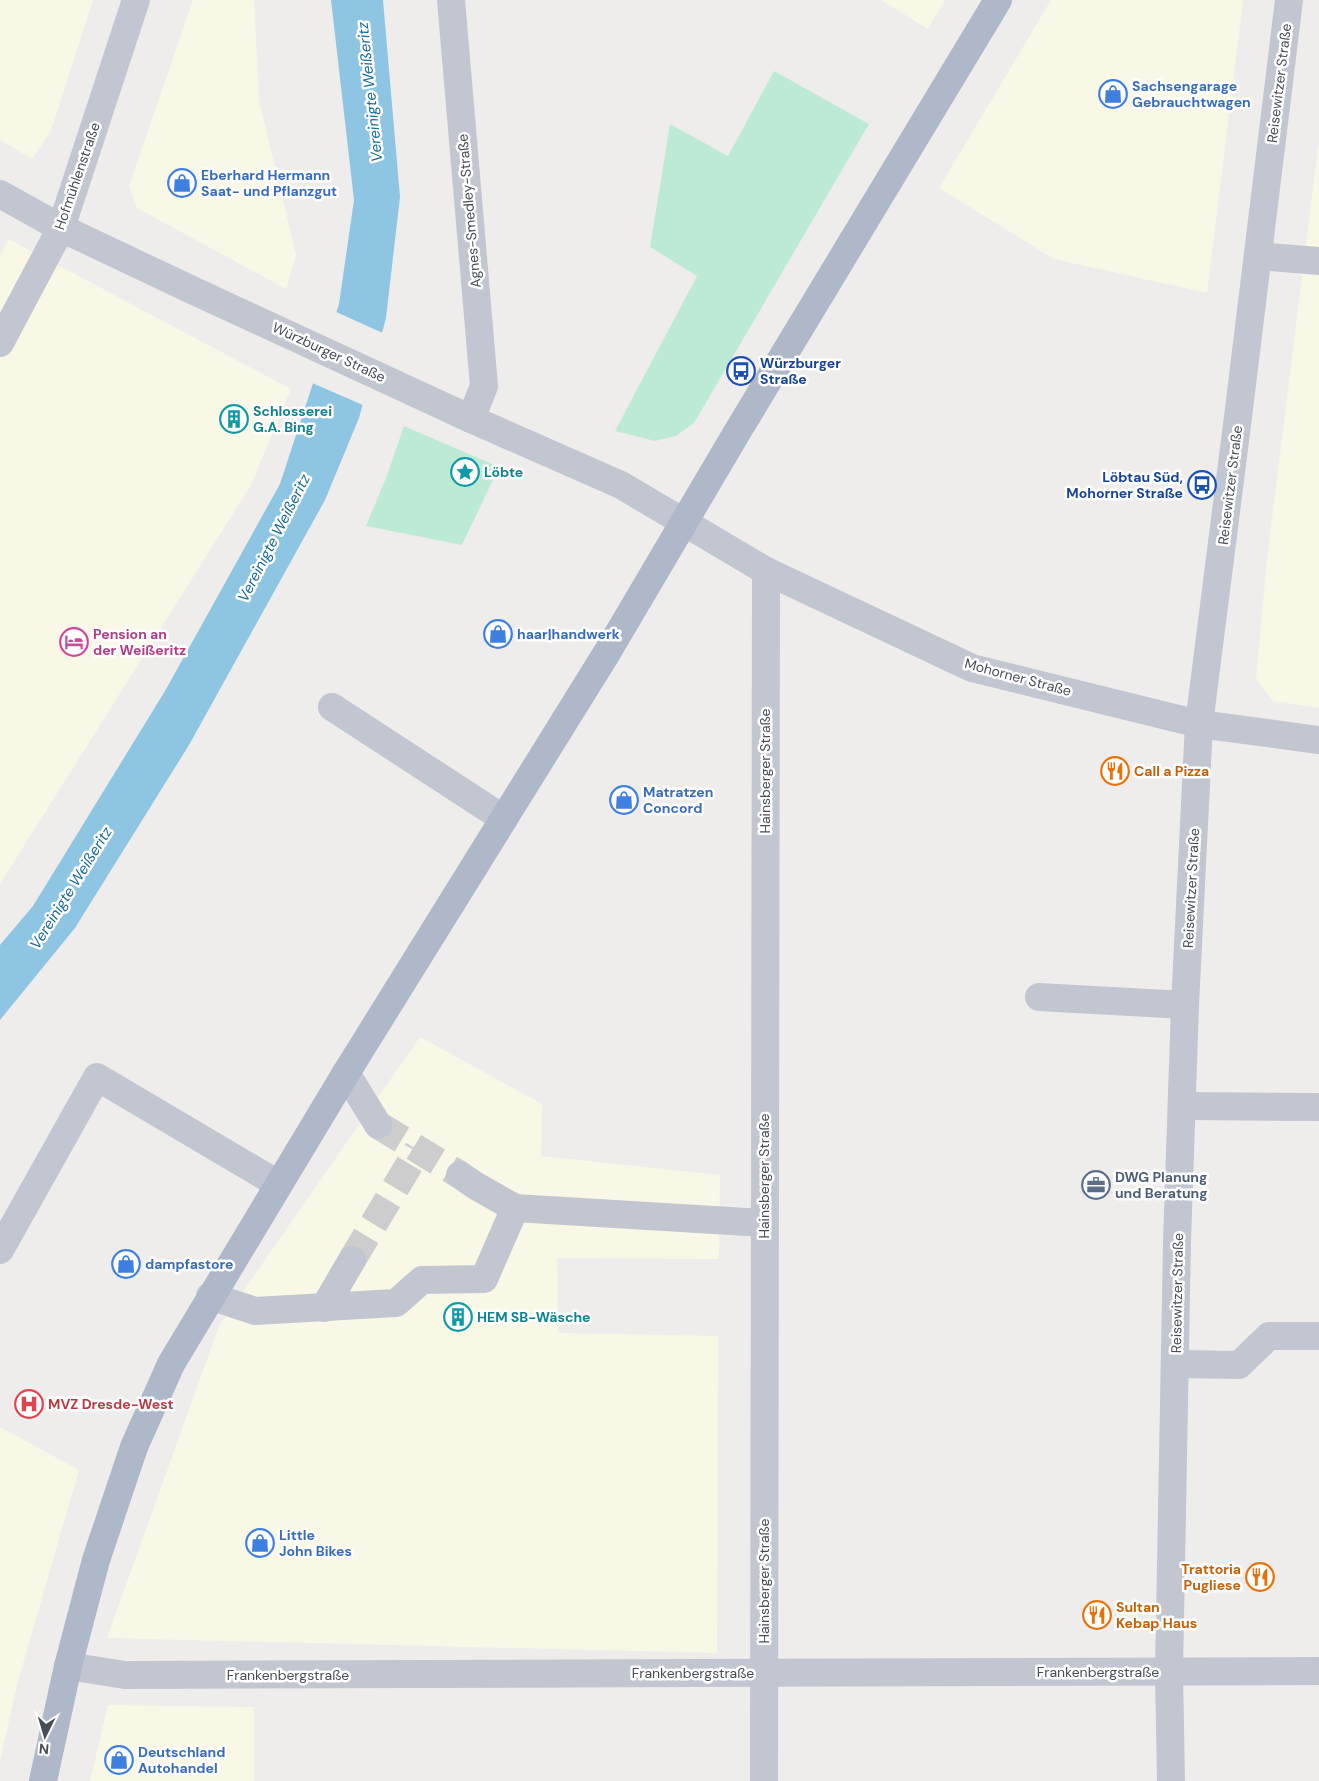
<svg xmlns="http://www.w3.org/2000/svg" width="1319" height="1781" font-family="'DM Sans',sans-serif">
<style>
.commercial{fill:#f9f7e6}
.green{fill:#bdead5}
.water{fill:#8ec5e3}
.pier{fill:#efedec}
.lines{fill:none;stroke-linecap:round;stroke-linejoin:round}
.minor-tunnel{stroke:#cdcdce;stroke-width:28;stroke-dasharray:28 14;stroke-linecap:butt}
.minor{stroke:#c1c6d1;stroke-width:28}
.major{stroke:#aeb8c9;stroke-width:28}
.labels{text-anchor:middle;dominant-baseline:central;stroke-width:5;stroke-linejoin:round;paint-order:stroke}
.street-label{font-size:14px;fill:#464d58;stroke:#fff}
.shop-label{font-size:14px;font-weight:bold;fill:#366cbe;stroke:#fff;text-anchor:start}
.transit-label{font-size:14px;font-weight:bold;fill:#164399;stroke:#fff;text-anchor:start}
.culture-label{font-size:14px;font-weight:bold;fill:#0d838f;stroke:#fff;text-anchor:start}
.hotel-label{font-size:14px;font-weight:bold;fill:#b23c85;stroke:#fff;text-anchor:start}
.food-label{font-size:14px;font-weight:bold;fill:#c56008;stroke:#fff;text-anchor:start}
.service-label{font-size:14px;font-weight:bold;fill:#4e5e75;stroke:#fff;text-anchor:start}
.health-label{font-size:14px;font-weight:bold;fill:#be3a42;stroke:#fff;text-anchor:start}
.water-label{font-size:15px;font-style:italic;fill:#186b99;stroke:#fff}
</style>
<rect width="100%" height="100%" fill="#efedec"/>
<!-- commercial -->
<g class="commercial">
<polygon points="0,0 93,0 51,131 32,159 0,140"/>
<polygon points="193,0 254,0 259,100 296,255 286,289 137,208 129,186"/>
<polygon points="881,0 945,0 928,29"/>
<polygon points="1051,0 1243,0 1207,293 1054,259 939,188"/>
<polygon points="1319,140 1319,708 1273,701 1256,679 1267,560"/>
<polygon points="9,239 291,389 251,485 0,884 0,255"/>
<polygon points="420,1037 542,1104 541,1156 720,1175 719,1259 557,1258 558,1333 718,1336 717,1653 107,1638 219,1326"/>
<polygon points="0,1427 79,1470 18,1681 0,1761"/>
<polygon points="108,1705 254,1707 254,1781 90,1781"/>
</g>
<!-- green -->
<g class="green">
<polygon points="774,71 869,124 694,423 676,436 655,441 615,431 697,276 650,247 670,124 728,156"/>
<polygon points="404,426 499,467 462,545 366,526 386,478"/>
</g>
<!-- water -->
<polygon class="water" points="331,0 383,0 400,197 386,318 359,418 325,500 189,745 75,928 0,1020 0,945 33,906 165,691 280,484 339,304 354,200"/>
<!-- pier -->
<polygon class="pier" points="334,311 385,334 365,406 310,382"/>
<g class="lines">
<!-- minor-tunnel -->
<g class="minor-tunnel">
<polyline points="378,1125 460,1175"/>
<polyline points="352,1260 418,1150"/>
</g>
<!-- minor -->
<g class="minor">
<polyline points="451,0 484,386 471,419"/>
<polyline points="0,194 61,228 192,290 471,419 621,485 766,571 972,668 1199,724 1319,740"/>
<polyline points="1258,256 1319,261"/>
<polyline points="0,343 61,228 136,0"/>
<polyline points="332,707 504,819"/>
<polyline points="1039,997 1185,1005"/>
<polyline points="346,1073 378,1125"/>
<polyline points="1182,1106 1319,1107"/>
<polyline points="460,1175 476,1186 515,1208"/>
<polyline points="0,1250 97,1077 278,1184"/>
<polyline points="210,1296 255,1311 396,1303 422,1280 484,1279 515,1208 764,1223"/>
<polyline points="324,1308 352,1260"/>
<polyline points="1175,1364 1239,1365 1269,1336 1319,1336"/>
<polyline points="68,1666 125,1675 1319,1671"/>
<polyline points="764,1781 766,571"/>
<polyline points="1171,1781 1169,1672 1177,1242 1185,1005 1199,724 1238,417 1289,0"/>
</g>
<!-- major -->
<polyline class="major" points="43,1781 68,1666 96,1560 134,1447 171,1364 346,1073 608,651 736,434 998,0"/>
</g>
<!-- icons -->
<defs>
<symbol id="shop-ring" viewBox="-11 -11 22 22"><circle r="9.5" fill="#fff" stroke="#3f7fe0" stroke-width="1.5"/><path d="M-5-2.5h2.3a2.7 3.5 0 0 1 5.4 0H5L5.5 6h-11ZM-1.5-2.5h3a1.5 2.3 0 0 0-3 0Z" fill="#3f7fe0"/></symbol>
<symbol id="bus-ring" viewBox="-11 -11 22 22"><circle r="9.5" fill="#fff" stroke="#1a4fb4" stroke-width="1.5"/><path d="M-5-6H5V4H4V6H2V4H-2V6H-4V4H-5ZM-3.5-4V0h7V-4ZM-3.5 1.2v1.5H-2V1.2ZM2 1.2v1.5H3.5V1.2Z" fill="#1a4fb4"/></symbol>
<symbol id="building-ring" viewBox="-11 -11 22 22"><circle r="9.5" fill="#fff" stroke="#0f9aa8" stroke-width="1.5"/><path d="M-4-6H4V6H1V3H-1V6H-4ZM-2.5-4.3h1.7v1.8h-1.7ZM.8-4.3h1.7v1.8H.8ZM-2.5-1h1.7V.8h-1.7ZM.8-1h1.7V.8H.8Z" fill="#0f9aa8"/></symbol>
<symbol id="sight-ring" viewBox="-11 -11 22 22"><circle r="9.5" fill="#fff" stroke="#0f9aa8" stroke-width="1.5"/><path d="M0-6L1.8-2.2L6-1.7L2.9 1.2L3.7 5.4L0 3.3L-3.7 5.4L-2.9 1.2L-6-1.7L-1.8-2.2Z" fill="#0f9aa8"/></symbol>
<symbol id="hotel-ring" viewBox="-11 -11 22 22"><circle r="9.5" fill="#fff" stroke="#d1479c" stroke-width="1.5"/><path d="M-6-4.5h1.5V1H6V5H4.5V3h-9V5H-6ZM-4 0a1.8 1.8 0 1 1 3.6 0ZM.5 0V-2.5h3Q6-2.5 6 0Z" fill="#d1479c"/></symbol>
<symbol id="restaurant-ring" viewBox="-11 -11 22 22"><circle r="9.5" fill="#fff" stroke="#e8710a" stroke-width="1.5"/><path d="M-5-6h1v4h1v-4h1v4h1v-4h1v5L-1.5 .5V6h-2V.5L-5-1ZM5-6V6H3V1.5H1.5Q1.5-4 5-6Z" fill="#e8710a"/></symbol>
<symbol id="office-ring" viewBox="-11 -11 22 22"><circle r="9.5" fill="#fff" stroke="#5c6f8a" stroke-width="1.5"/><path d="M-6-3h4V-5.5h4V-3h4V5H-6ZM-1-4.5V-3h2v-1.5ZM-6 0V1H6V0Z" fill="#5c6f8a"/></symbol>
<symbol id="hospital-ring" viewBox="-11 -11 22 22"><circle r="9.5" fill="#fff" stroke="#e0444e" stroke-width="1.5"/><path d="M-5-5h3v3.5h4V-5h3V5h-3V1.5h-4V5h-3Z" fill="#e0444e"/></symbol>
</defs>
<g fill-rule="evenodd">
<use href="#shop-ring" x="1097" y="78" width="32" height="32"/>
<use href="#shop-ring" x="166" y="167" width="32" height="32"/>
<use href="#bus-ring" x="725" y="355" width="32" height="32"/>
<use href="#building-ring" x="218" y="403" width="32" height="32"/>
<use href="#sight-ring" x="449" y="456" width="32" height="32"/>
<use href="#bus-ring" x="1186" y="469" width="32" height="32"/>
<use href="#shop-ring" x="482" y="618" width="32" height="32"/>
<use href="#hotel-ring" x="58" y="626" width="32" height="32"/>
<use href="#restaurant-ring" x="1099" y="755" width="32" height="32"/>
<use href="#shop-ring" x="608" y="784" width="32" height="32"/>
<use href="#office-ring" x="1080" y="1169" width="32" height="32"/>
<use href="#shop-ring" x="110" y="1248" width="32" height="32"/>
<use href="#building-ring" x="442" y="1301" width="32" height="32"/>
<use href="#hospital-ring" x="13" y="1388" width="32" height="32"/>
<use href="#shop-ring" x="244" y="1527" width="32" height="32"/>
<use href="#restaurant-ring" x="1244" y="1561" width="32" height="32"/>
<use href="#restaurant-ring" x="1081" y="1599" width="32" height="32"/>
<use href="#shop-ring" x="103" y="1744" width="32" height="32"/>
</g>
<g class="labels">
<!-- street labels -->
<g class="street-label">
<text transform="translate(1279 83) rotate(-83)">Reisewitzer Straße</text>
<text transform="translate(77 176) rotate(-71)">Hofmühlenstraße</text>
<text transform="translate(469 211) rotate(-95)">Agnes-Smedley-Straße</text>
<text transform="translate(329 352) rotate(25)">Würzburger Straße</text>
<text transform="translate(1230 485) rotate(-83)">Reisewitzer Straße</text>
<text transform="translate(1018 677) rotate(15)">Mohorner Straße</text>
<text transform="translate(765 771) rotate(-90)">Hainsberger Straße</text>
<text transform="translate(1191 888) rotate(-87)">Reisewitzer Straße</text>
<text transform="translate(764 1176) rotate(-90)">Hainsberger Straße</text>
<text transform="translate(1177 1293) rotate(-89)">Reisewitzer Straße</text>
<text transform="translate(764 1581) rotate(-90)">Hainsberger Straße</text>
<text x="1098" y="1672">Frankenbergstraße</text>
<text x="693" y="1673">Frankenbergstraße</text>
<text x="288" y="1675">Frankenbergstraße</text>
</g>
<!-- shop labels -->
<g class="shop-label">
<text x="1132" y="86">Sachsengarage<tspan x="1132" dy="16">Gebrauchtwagen</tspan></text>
<text x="201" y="175">Eberhard Hermann<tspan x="201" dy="16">Saat- und Pflanzgut</tspan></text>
<text x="517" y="634">haar|handwerk</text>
<text x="643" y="792">Matratzen<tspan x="643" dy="16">Concord</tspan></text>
<text x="145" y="1264">dampfastore</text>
<text x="279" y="1535">Little<tspan x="279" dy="16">John Bikes</tspan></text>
<text x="138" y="1752">Deutschland<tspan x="138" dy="16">Autohandel</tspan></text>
</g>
<!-- transit labels -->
<g class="transit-label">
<text x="760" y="363">Würzburger<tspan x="760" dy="16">Straße</tspan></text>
<text x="1183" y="477" text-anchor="end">Löbtau Süd,<tspan x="1183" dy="16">Mohorner Straße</tspan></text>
</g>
<!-- culture labels -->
<g class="culture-label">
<text x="253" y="411">Schlosserei<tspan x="253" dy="16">G.A. Bing</tspan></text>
<text x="484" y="472">Löbte</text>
<text x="477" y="1317">HEM SB-Wäsche</text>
</g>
<!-- hotel labels -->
<g class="hotel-label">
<text x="93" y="634">Pension an<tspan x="93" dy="16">der Weißeritz</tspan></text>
</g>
<!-- food labels -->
<g class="food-label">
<text x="1134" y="771">Call a Pizza</text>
<text x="1241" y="1569" text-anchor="end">Trattoria<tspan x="1241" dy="16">Pugliese</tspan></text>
<text x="1116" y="1607">Sultan<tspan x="1116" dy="16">Kebap Haus</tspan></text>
</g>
<!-- service labels -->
<g class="service-label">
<text x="1115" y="1177">DWG Planung<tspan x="1115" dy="16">und Beratung</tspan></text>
</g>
<!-- health labels -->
<g class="health-label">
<text x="48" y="1404">MVZ Dresde-West</text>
</g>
<!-- water labels -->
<g class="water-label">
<text transform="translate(370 92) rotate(-96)">Vereinigte Weißeritz</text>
<text transform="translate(274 538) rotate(-63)">Vereinigte Weißeritz</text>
<text transform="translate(71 888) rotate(-58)">Vereinigte Weißeritz</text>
</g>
</g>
<!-- north arrow -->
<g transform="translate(45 1736) rotate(185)" stroke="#ffffff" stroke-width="4" paint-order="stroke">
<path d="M0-4L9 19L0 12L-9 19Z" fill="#464d58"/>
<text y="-8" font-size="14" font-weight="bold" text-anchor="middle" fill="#464d58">N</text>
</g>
</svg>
